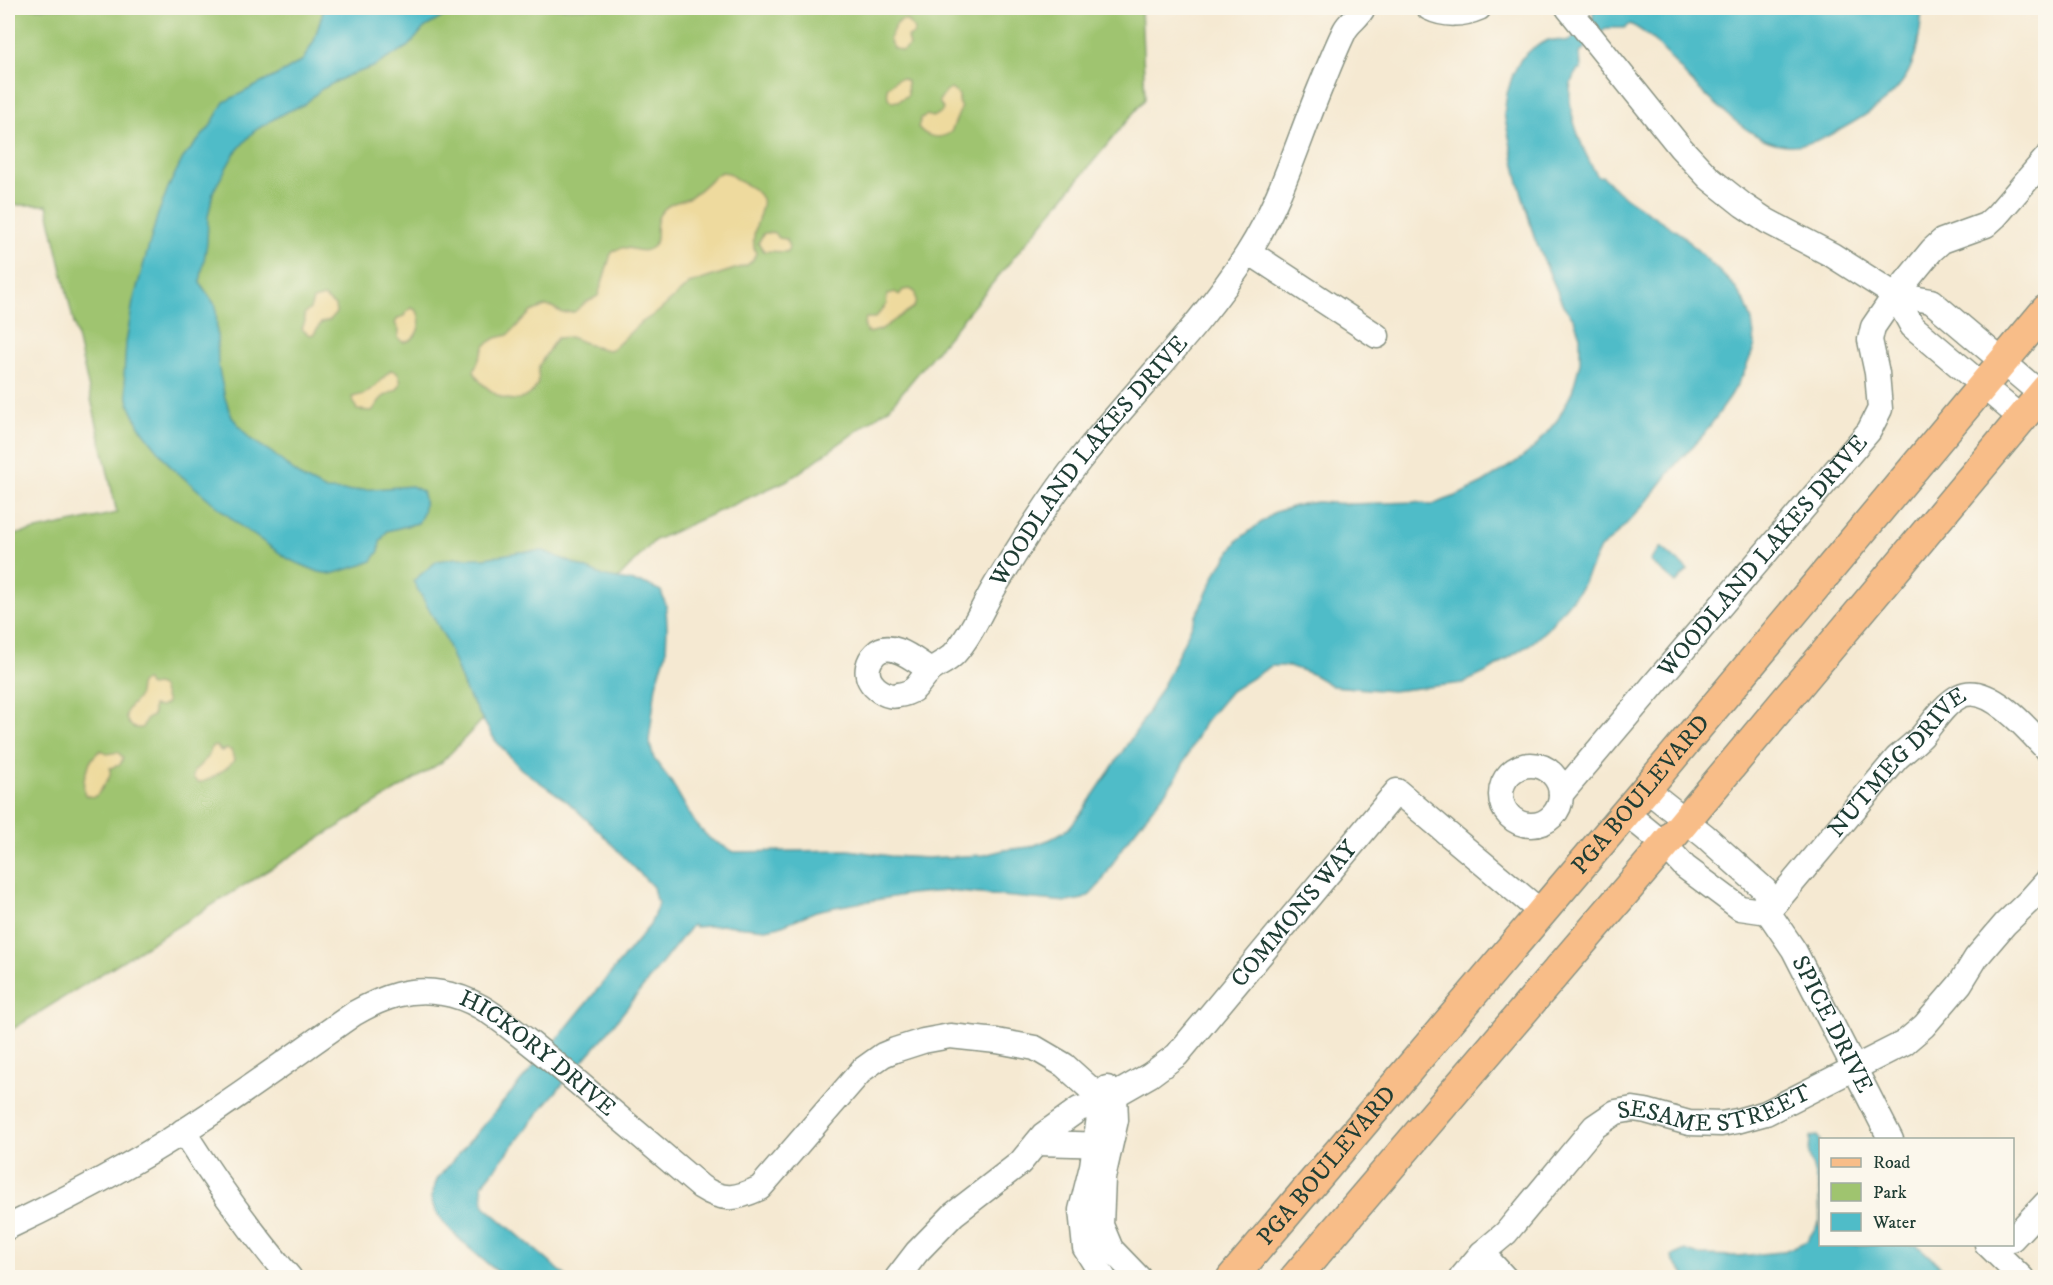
<svg xmlns="http://www.w3.org/2000/svg" width="2053" height="1285" font-family="'IM FELL DW Pica',serif">
<style>
.green{fill:#9fc46f;stroke:#5f8052;stroke-width:1.5}
.sand{fill:#eeda9e;stroke:#868c69;stroke-width:1.5}
.water{fill:#4fbcc8;stroke:#377c7e;stroke-width:1.5}
.lines{fill:none;stroke-linecap:round;stroke-linejoin:round}
.minor-casing{stroke:#8a9383;stroke-width:27}
.major-casing{stroke:#8a9383;stroke-width:33}
.minor{stroke:#fff;stroke-width:24}
.major{stroke:#f8bd88;stroke-width:30}
.labels{text-anchor:middle;dominant-baseline:central;stroke-width:4.5;stroke-linejoin:round;paint-order:stroke}
.street-label{font-size:24px;fill:#1f3d34;stroke:#fbf7ec}
</style>
<rect width="100%" height="100%" fill="#fbf7ec"/>
<filter id="ink" filterUnits="userSpaceOnUse"><feTurbulence type="fractalNoise" baseFrequency=".0167" numOctaves="2"/><feDisplacementMap in="SourceGraphic" scale="12" xChannelSelector="R" yChannelSelector="G"/><feConvolveMatrix kernelMatrix="1 2 1 2 8 2 1 2 1" color-interpolation-filters="sRGB"/></filter>
<filter id="wash" filterUnits="userSpaceOnUse"><feTurbulence type="fractalNoise" baseFrequency=".008" numOctaves="4" result="noise"/><feDisplacementMap in="SourceGraphic" scale="24" xChannelSelector="R" yChannelSelector="G"/><feGaussianBlur stdDeviation="1.35" result="paint"/><feColorMatrix in="noise" values="0 0 0 0 0 0 0 0 0 0 0 0 0 0 0 0 0 1.4 0 .05"/><feComposite in="paint" operator="in"/></filter>
<g filter="url(#wash)">
<rect width="100%" height="100%" fill="#f5e9d2"/>
<!-- green -->
<polygon class="green" points="8,8 1141,8 1145,99 890,407 790,479 655,540 442,762 8,1032 8,536 117,513 47,205 8,205"/>
<!-- sand -->
<g class="sand">
<polygon points="901,20 906,20 915,30 913,35 907,37 909,46 902,51 893,48 889,39 895,26"/>
<polygon points="902,78 907,81 908,95 898,101 892,102 888,98 887,88 897,79"/>
<path d="M951 89 959 95V104L961 108 951 132C941 140 926 138 918 127L921 118 927 115 932 117 941 113 943 109 939 101 945 92Z"/>
<path d="M721 172 729 173C737 183 756 186 762 199 766 208 747 235 756 253L753 260 747 265 689 284 658 312 639 324 614 348 608 350 595 347 570 337 557 338C554 341 541 362 539 366 537 372 540 379 537 385 530 401 510 403 497 395 487 388 478 382 474 371L485 345 496 338 508 335 531 312 545 306 552 307 562 313 574 312 585 303 598 296 611 254C625 239 638 257 651 248 661 241 652 225 660 214 668 202 677 203 688 198 700 192 709 179 721 172Z"/>
<polygon points="764,233 775,233 779,238 786,239 789,247 787,252 764,251 758,243"/>
<polygon points="910,289 915,292 916,301 914,307 880,330 869,333 866,331 864,324 866,318 875,318 887,304 886,300 888,294 895,292 899,295 903,290"/>
<polygon points="324,297 335,306 336,313 330,320 321,323 314,334 309,335 302,329 305,321 304,314 310,309 313,300"/>
<path d="M412 308 417 311C423 323 418 341 403 342L398 338 399 331 395 323 398 318 404 316 407 311Z"/>
<path d="M391 370C396 371 399 374 400 379 403 392 387 392 381 399 377 403 376 407 372 411L357 410 352 397 364 394 374 387Z"/>
<path d="M146 681 150 686 156 685 162 687 167 703 161 707 153 706V716L146 719 142 728C131 730 122 720 128 709 131 704 136 702 138 697 140 692 139 688 141 682Z"/>
<path d="M217 746 221 751 227 749 231 750 234 760C230 767 205 784 198 782L193 778 194 771 208 757 212 747Z"/>
<path d="M101 750 107 754 118 752 123 758 120 765 110 768C111 777 109 778 104 785 98 794 97 800 85 795 80 782 89 757 101 750Z"/>
</g>
<!-- water -->
<g class="water">
<path d="M324 8H461L449 13 424 28 409 46 373 67 347 76 320 90 305 104 282 114 254 131 234 154 213 192 208 217 207 243 200 283 216 306 218 365 225 398 232 417 250 439 271 452 302 478 326 490 348 491 412 486 422 491C426 503 425 511 418 523L387 531 380 542 379 551 372 561 362 565 331 574 319 572 290 560 239 525 171 467 139 426 129 404 124 375 126 343 133 302 157 217 168 188 183 158 209 128 224 102 285 71 303 60 314 41Z"/>
<path d="M1593 8H1922C1919 62 1909 88 1862 117 1807 151 1778 159 1727 114 1713 102 1699 90 1686 76 1670 58 1653 35 1630 24L1624 28H1606L1580 53 1581 70H1578C1556 93 1584 154 1598 177L1602 176 1618 192 1682 235 1734 286 1745 302 1752 321 1755 345 1744 373 1727 402 1704 434 1677 463 1645 504 1612 539 1600 548 1581 588 1548 628 1533 642 1489 671 1463 683 1392 691 1332 686 1312 674 1289 666H1271L1231 691 1204 723 1176 778 1123 846 1101 883 1090 895 1083 899 1067 902 947 891 910 894 835 907 816 911 780 926 766 929 724 925 695 927 692 925 603 1038 548 1101 482 1185 484 1206 567 1277H504C486 1262 435 1223 432 1201 431 1193 435 1185 438 1178L558 1038 650 925 659 902 656 900 653 887 600 832 568 802 521 769 495 740 466 692 445 638 413 581 437 561 456 558H485L519 552 544 551 606 577 646 584 661 591 666 606 667 627 666 653 656 685 649 741 654 759 670 780 695 823 710 839 734 852 849 850 890 856 927 858 984 855 1004 850 1030 847 1051 839 1068 829 1082 812 1141 724 1167 678 1217 571 1238 540 1275 512 1302 504 1318 502 1350 504 1416 502 1431 505 1456 496 1483 483 1519 460 1535 447 1558 419 1572 392 1580 363V336L1574 319 1563 305 1534 237 1519 183 1504 114 1507 94 1513 74 1521 59 1533 48 1548 40 1569 41 1593 18Z"/>
<polygon points="1661,547 1688,570 1676,583 1650,561"/>
<polygon points="1817,1136 1820,1140 1820,1244 1917,1245 1952,1277 1686,1277 1673,1261 1672,1256 1685,1250 1699,1255 1737,1256 1782,1252 1807,1241 1820,1221 1819,1189 1809,1155 1810,1137"/>
</g>
</g>
<g filter="url(#ink)">
<g class="lines">
<defs>
<g id="minor">
<path d="M1429 8C1445 16 1463 15 1479 8"/>
<polyline points="1568,8 1680,147 1709,178 1743,205 1767,221 1832,255 1895,295 1931,301 2041,394"/>
<polyline points="1249,252 1377,336"/>
<polyline points="1895,295 1912,326 2021,418"/>
<path id="s1" d="M930 670C916 661 890 638 875 654 871 658 869 662 868 667 866 677 871 685 880 691 886 695 891 697 898 695 920 692 917 681 931 670 939 664 948 661 955 653 974 632 984 602 1000 578 1025 538 1050 498 1079 461 1134 391 1200 328 1248 253 1281 201 1297 144 1320 88 1328 69 1336 48 1345 30 1350 21 1359 17 1363 8"/>
<circle cx="1531" cy="795" r="30"/>
<path id="s2" d="M1646 789 1705 836 1765 890 1768 912 1794 950 1891 1140"/>
<path id="s3" d="M1561 794 1869 431 1880 409 1877 373 1870 340 1873 327 1895 295 1932 250 1942 241 1986 225 1996 216 2046 158"/>
<polyline points="1626,813 1665,845 1685,867 1740,908 1768,912"/>
<path id="s4" d="M1768 912 1897 758C1905 751 1914 744 1922 736 1933 723 1944 704 1960 696 1988 682 2029 730 2046 749"/>
<polyline points="1107,1088 1115,1095 1116,1120 1103,1178 1101,1225 1111,1249 1139,1278"/>
<path d="M183 1131C216 1183 250 1231 290 1278"/>
<polyline points="1037,1143 1109,1145"/>
<path id="s5" d="M8 1227C48 1208 87 1188 126 1166 206 1121 280 1065 355 1013 383 997 410 987 442 993 476 998 499 1019 525 1039 547 1056 568 1074 589 1092 626 1123 663 1155 701 1187 724 1202 736 1199 760 1188L862 1070 883 1055 895 1050 923 1041 950 1036 997 1041 1035 1048 1064 1065 1095 1093 1101 1103 1092 1166 1081 1210 1085 1248 1104 1278"/>
<polyline points="2012,1239 2046,1203"/>
<polyline points="1987,1244 2022,1278"/>
<polyline points="1482,1253 1505,1278"/>
<path id="s6" d="M897 1278 917 1252 954 1214 1020 1163 1043 1135 1079 1109 1101 1103 1150 1075 1177 1055 1397 791 1542 913"/>
<path id="s7" d="M1461 1278 1482 1253 1506 1233 1594 1127 1616 1112 1633 1109 1646 1111 1689 1123 1721 1124 1737 1121 1766 1113 1904 1043 1924 1026 1960 984 1976 958 2005 924 2028 902 2046 882"/>
</g>
<g id="major">
<path id="s8" d="M1232 1278 1646 789 2046 310"/>
<polyline points="1295,1278 1665,845 2046,389"/>
</g>
</defs>
<!-- minor casing -->
<use href="#minor" class="minor-casing"/>
<!-- major casing -->
<use href="#major" class="major-casing"/>
<!-- minor -->
<use href="#minor" class="minor"/>
<!-- major -->
<use href="#major" class="major"/>
</g>
</g>
<g class="labels">
<!-- street labels -->
<g class="street-label">
<text stroke="none"><textPath href="#s1" startOffset="432">WOODLAND LAKES DRIVE</textPath></text>
<text stroke="none"><textPath href="#s3" startOffset="312">WOODLAND LAKES DRIVE</textPath></text>
<text stroke="none"><textPath href="#s4" startOffset="198">NUTMEG DRIVE</textPath></text>
<text stroke="none"><textPath href="#s8" startOffset="633">PGA BOULEVARD</textPath></text>
<text stroke="none"><textPath href="#s6" startOffset="546">COMMONS WAY</textPath></text>
<text stroke="none"><textPath href="#s2" startOffset="308">SPICE DRIVE</textPath></text>
<text stroke="none"><textPath href="#s5" startOffset="614">HICKORY DRIVE</textPath></text>
<text stroke="none"><textPath href="#s7" startOffset="330">SESAME STREET</textPath></text>
<text stroke="none"><textPath href="#s8" startOffset="147">PGA BOULEVARD</textPath></text>
</g>
</g>
<!-- margin -->
<rect width="2053" height="1285" fill="none" stroke="#fbf7ec" stroke-width="30"/>
<!-- legend -->
<rect x="1819" y="1138" width="195" height="108" fill="#fbf7ec" stroke="#a3ada2" stroke-width="1.5"/>
<rect x="1831" y="1158" width="30" height="9" fill="#f8bd88" stroke="#a3ada2" stroke-width="1.5"/>
<text x="1873" y="1168" font-size="18" fill="#1f3d34">Road</text>
<rect x="1831" y="1183" width="30" height="18" fill="#9fc46f" stroke="#a3ada2" stroke-width="1.5"/>
<text x="1873" y="1198" font-size="18" fill="#1f3d34">Park</text>
<rect x="1831" y="1213" width="30" height="18" fill="#4fbcc8" stroke="#a3ada2" stroke-width="1.5"/>
<text x="1873" y="1228" font-size="18" fill="#1f3d34">Water</text>
</svg>
